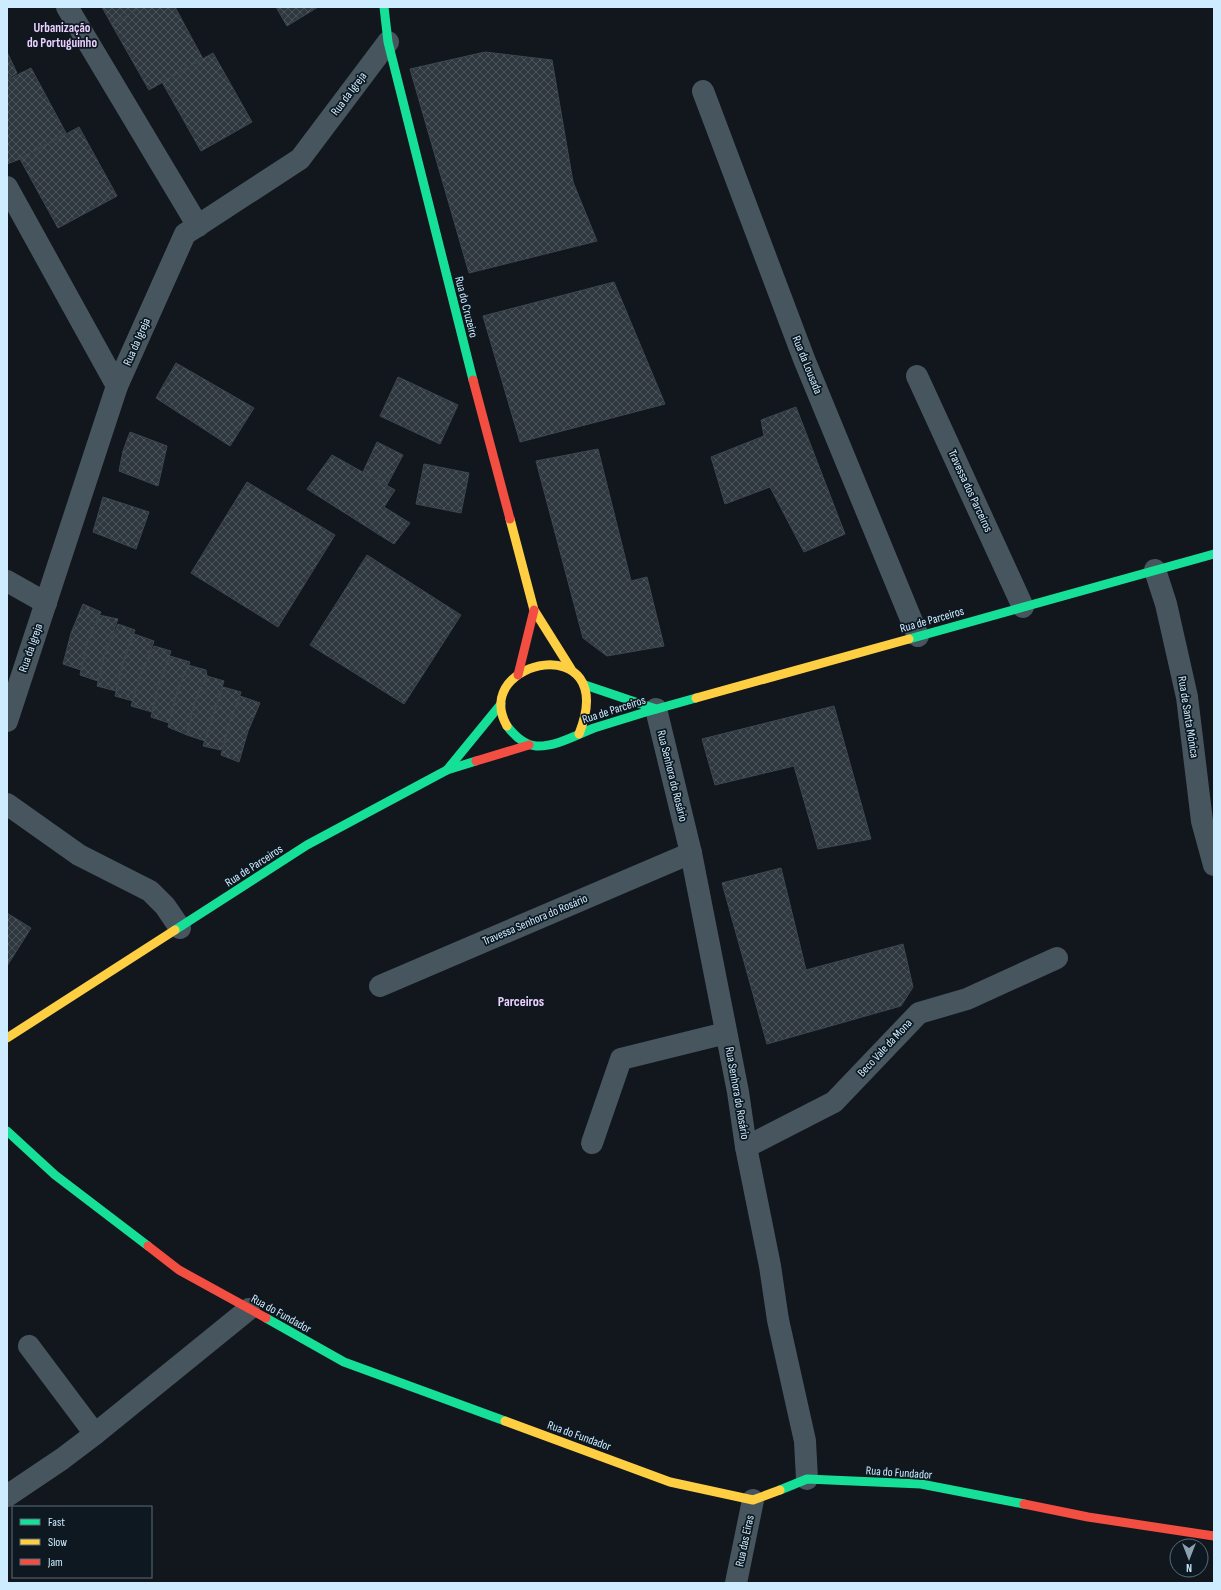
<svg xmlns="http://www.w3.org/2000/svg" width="1221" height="1590" font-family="'Sofia Sans Condensed',sans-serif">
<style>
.building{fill:url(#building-cross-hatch);stroke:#3c4750}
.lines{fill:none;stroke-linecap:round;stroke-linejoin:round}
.street{stroke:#47565e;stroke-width:22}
.fast{stroke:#16e098;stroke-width:9}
.slow{stroke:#ffcf43;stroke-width:9}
.jam{stroke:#f24e42;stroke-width:9}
.labels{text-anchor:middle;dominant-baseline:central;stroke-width:3.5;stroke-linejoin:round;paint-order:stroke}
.street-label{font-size:12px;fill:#ceecff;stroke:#0d1821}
.neighbourhood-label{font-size:13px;font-weight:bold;fill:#eed0ff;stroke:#0d1821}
.quarter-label{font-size:14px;font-weight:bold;fill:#eed0ff;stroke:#0d1821}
</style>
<defs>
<pattern id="building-cross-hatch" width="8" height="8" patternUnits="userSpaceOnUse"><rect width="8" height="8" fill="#2f383f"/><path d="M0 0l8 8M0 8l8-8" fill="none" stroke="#4c555c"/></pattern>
</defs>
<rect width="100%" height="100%" fill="#12171d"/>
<!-- building -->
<g class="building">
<polygon points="102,7 141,7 112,25"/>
<polygon points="141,7 175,7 203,59 149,90 112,25"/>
<polygon points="276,7 318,7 287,26"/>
<polygon points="7,52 17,73 7,79"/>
<polygon points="485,52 552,60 573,182 597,241 469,273 410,69"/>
<polygon points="213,53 252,122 201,151 162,82"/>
<polygon points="31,68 66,133 20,159 7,164 7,80"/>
<polygon points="79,127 117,196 58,228 20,159"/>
<polygon points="614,282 665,404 520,442 483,316"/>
<polygon points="176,363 254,408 230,446 156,398"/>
<polygon points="398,377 458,405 440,444 380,416"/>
<polygon points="796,407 845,534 804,552 770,487 725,504 711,457 764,436 761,420"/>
<polygon points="130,432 167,446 158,486 119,471 123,451"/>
<polygon points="377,442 403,455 387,485 363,472"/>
<polygon points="598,449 631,581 647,577 664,646 607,656 583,638 536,461"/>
<polygon points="332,455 395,490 384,507 410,523 394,544 307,489"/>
<polygon points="424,464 469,473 461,513 416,504"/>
<polygon points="247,482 335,535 278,627 191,573"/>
<polygon points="103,497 149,512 136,549 93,532"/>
<polygon points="367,555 461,615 404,704 310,645"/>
<polygon points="83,604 101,612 89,639 81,670 63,664 71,633"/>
<polygon points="99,615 118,619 107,649 98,681 80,675 87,643"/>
<polygon points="118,624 135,630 124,659 116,691 97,686 105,654"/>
<polygon points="134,634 154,641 133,701 115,696 123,663"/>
<polygon points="154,646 171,651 161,680 152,712 131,706 142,672"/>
<polygon points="170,656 190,662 177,692 169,723 151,717 159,684"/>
<polygon points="188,665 206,670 207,676 195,701 187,735 168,727 176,696"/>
<polygon points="207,676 224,681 205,741 187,735 195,701"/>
<polygon points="223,687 241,692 221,750 203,746"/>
<polygon points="240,696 260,703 248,731 239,762 221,755 230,721"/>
<polygon points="834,706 871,839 818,849 794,766 715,785 702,739"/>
<polygon points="781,868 806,970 903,944 913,987 901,1006 767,1044 722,883"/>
<polygon points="7,913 31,928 7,966"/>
</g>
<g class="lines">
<!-- street -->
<g class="street">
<polyline points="67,7 198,226"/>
<polyline points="703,91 804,359 918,636"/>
<polyline points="7,187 117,386"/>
<polyline points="917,376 1023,607"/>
<polyline points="1155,570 1166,604 1187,697 1202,821 1214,865"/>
<polyline points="7,581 46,603"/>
<polyline points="656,709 691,853 738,1092 746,1147 770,1266 778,1320 805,1441 807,1479"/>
<polyline points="7,721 117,386 185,234 300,159 388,42"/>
<polyline points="7,804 79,855 150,891 165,906 180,928"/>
<polyline points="380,986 691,853"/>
<polyline points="592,1143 621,1059 726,1033"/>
<polyline points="746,1147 834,1102 919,1013 967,999 1057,958"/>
<polyline points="29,1346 95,1434"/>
<polyline points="7,1496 62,1459 95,1434 249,1309"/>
<polyline points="736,1583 753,1500"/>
</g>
<!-- fast -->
<g class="fast">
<polyline points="384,7 388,42 473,380"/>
<polyline points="909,639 1214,554"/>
<polyline points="585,685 656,709"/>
<path d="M507 726C514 735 524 745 536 746 556 747 576 735 594 728 628 717 662 707 696 698"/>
<polyline points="447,770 501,704"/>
<polyline points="175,930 307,845 447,770 476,761"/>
<polyline points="7,1131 55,1175 148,1246"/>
<polyline points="266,1318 344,1362 505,1421"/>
<polyline points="780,1490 807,1479 921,1484 1024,1504"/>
</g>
<!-- slow -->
<g class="slow">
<polyline points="510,519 534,610 571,669"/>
<polyline points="696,698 909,639"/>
<path d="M507 726C469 659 621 628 579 734"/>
<polyline points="7,1038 175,930"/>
<polyline points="505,1421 670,1482 753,1500 780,1490"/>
</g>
<!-- jam -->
<g class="jam">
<polyline points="473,380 510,519"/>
<polyline points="518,675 534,610"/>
<polyline points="476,761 529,745"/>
<polyline points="148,1246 179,1270 266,1318"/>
<polyline points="1024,1504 1088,1517 1214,1536"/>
</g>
</g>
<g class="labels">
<!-- street labels -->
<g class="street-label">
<text transform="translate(349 94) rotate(-53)">Rua da Igreja</text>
<text transform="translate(466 307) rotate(76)">Rua do Cruzeiro</text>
<text transform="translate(137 342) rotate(-66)">Rua da Igreja</text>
<text transform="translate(807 365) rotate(68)">Rua da Lousada</text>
<text transform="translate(970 491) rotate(65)">Travessa dos Parceiros</text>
<text transform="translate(932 620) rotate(-16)">Rua de Parceiros</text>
<text transform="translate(31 648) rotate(-71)">Rua da Igreja</text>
<text transform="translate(614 710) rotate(-18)">Rua de Parceiros</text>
<text transform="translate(1188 717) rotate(81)">Rua de Santa Mónica</text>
<text transform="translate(672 776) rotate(76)">Rua Senhora do Rosário</text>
<text transform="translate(254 866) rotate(-33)">Rua de Parceiros</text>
<text transform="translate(535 920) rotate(-23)">Travessa Senhora do Rosário</text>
<text transform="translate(885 1048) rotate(-47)">Beco Vale da Mona</text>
<text transform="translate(737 1093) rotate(80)">Rua Senhora do Rosário</text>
<text transform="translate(281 1314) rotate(29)">Rua do Fundador</text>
<text transform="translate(579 1436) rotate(20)">Rua do Fundador</text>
<text transform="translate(899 1473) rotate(4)">Rua do Fundador</text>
<text transform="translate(745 1541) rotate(-78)">Rua das Eiras</text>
</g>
<!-- neighbourhood labels -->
<g class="neighbourhood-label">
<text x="62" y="28">Urbanização<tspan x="62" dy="15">do Portuguinho</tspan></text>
</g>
<!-- quarter labels -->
<g class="quarter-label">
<text x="521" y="1001">Parceiros</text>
</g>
</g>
<!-- border -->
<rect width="1221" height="1590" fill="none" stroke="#ceecff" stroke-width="16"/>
<!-- legend -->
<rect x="12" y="1506" width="140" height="72" fill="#0d1821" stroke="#5a6d7a"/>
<rect x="20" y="1519" width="20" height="6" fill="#16e098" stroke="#5a6d7a"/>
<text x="48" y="1526" font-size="12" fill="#ceecff">Fast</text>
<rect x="20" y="1539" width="20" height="6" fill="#ffcf43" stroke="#5a6d7a"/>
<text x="48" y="1546" font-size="12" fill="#ceecff">Slow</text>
<rect x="20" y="1559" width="20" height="6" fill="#f24e42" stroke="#5a6d7a"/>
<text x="48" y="1566" font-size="12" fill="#ceecff">Jam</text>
<!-- north arrow -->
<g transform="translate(1189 1558) rotate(180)"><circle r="19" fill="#0d1821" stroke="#5a6d7a"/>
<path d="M0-3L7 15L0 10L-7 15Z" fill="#8ca1b0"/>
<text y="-6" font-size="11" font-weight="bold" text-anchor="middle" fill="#ceecff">N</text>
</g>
</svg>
